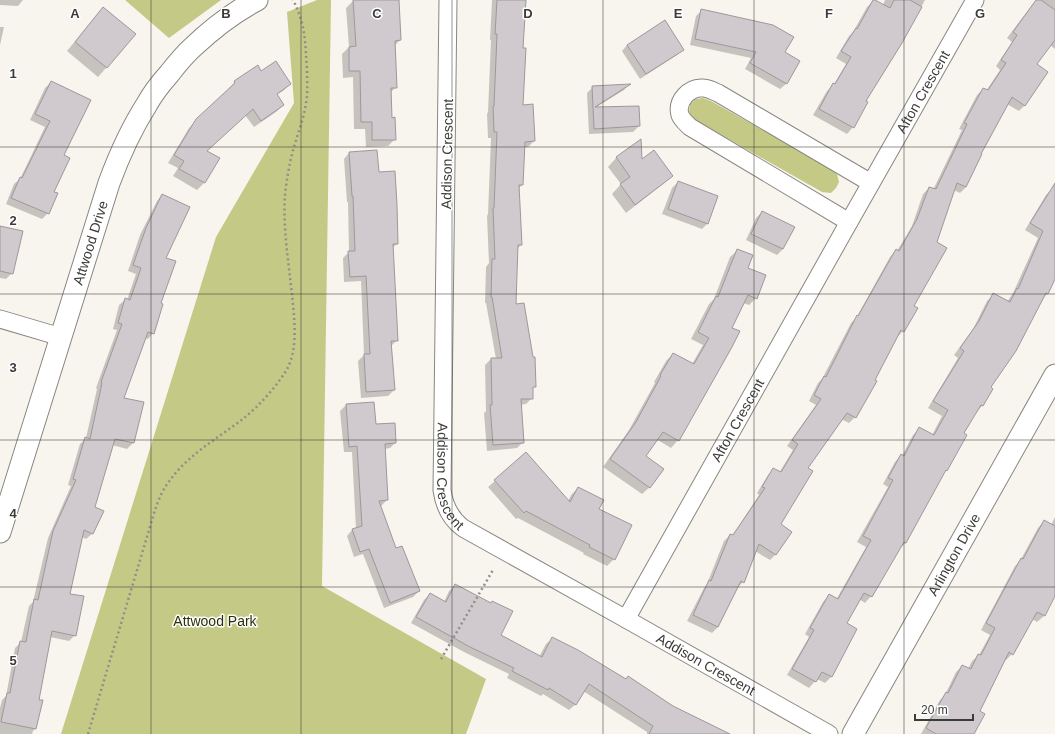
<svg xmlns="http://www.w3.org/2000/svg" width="1055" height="734" font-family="Helvetica,sans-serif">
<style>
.green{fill:#c4ca86}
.shadow{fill:#0003}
.building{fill:#d0cace;stroke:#9d989c}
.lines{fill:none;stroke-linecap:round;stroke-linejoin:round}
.minor-casing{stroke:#8a8681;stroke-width:19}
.tertiary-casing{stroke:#8a8681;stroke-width:23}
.path{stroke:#918e8a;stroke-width:2.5;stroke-dasharray:2 3;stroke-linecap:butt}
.minor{stroke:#fff;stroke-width:17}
.tertiary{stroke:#fff;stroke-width:21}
.grid{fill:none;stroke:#3c3b38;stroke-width:1;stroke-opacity:0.55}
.labels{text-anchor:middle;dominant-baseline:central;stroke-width:3;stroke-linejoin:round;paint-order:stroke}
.street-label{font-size:14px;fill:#3c3b38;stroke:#fff}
.park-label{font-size:14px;fill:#2c2e09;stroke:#fff}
.grid-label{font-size:13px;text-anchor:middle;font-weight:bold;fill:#3c3b38;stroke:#fff;stroke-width:3;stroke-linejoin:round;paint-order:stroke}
</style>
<rect width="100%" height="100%" fill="#f8f4ee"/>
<!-- green -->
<g class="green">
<polygon points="125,0 221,0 169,38"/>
<polygon points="317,0 331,0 322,586 486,679 466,734 61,734 216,237 294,103 287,12"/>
<polygon points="703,98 711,101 829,167 837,174 839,182 836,188 831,193 822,192 693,119 689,112 690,104 696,99"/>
</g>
<!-- shadow -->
<g class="shadow">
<polygon points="0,0 23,0 18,6 0,5"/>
<polygon points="366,0 398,0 400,40 395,45 396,87 390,93 391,119 395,139 388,146 366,147 365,129 354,129 353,77 343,78 342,54 349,47 346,8 353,1"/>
<polygon points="492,0 525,0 522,49 522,106 534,141 528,147 524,147 522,185 518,189 521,245 517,249 515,305 535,386 532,388 532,398 526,404 520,405 523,442 517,448 487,451 484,413 486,411 485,365 491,359 496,359 486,303 485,303 486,267 489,263 487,216 488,214 491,138 488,138 487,114 488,112 491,40 490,40"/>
<polygon points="874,0 883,5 885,0 925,0 901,43 865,101 853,127 847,134 813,115 827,91 834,84 846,64 836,58 849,36 853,32 867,7"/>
<polygon points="1037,0 1055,0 1055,49 1050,45 1035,64 1025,105 1019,111 1007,104 979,154 981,155 966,187 960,193 954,190 903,331 897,337 896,337 855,417 849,423 841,419 806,468 780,524 776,554 770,560 755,551 743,582 737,588 718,627 712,633 687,621 704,588 707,584 724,541 730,535 732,536 759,495 757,493 768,475 774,469 779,473 793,450 787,446 816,405 809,401 818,383 822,379 851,323 856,318 890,257 896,250 897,251 912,226 923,194 929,188 933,190 962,130 959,129 977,95 983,89 986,91 1000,70 996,66 1012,42 1007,38 1032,5"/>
<polygon points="103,9 134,35 106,68 98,77 67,51 95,17"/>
<polygon points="702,10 799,61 786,84 780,89 745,69 751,58 690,45 696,16"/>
<polygon points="0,27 4,27 0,45"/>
<polygon points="627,45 683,49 677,55 640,79 622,51"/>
<polygon points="261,73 290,84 283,91 276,95 283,105 276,112 254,127 245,115 206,151 218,159 204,183 197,190 173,176 178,168 168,163 189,128 229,90 228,89 235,82"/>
<polygon points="51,82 63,155 53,192 48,213 42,219 6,204 14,184 20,179 45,127 30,120 45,88"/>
<polygon points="628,85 624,90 595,108 639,126 633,132 589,134 587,93 593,87"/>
<polygon points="640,140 641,161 672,176 663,184 626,213 612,194 621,184 608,167 616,158"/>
<polygon points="349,153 378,173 397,244 392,248 397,340 391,346 394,390 388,396 361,398 358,361 364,355 361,281 344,282 343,258 349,252 348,202 347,202 344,159"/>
<polygon points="678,182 708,223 702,229 662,214 672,188"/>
<polygon points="1053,188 1055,190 1055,276 1048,293 1042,299 989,388 992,389 982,406 976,412 963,434 946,470 942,475 906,543 899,549 871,596 865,603 859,599 845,624 842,657 831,677 825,683 817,679 809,688 787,675 809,637 805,634 823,602 829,595 836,600 866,547 857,542 888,487 883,484 895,462 901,455 902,456 913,435 919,429 932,435 942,416 928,408 958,358 954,355 973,329 987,301 993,295 1007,302 1013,293 1038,238 1025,230 1046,195"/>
<polygon points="162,195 165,258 159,304 153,333 148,339 144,338 123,398 142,403 133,443 127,449 112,445 94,508 102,511 92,534 86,539 82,537 69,594 75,635 69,641 50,637 38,700 35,729 33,731 32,734 0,734 0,708 2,700 6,696 15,648 21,642 29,606 33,602 48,538 71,486 68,485 80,444 86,438 97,389 96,388 117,330 113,329 119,305 125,300 127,300 136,274 128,271 140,235 157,201"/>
<polygon points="762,212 793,227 783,249 777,255 746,240 756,218"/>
<polygon points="0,227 12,273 6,279 0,278"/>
<polygon points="738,250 747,269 756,298 749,305 743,303 678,440 671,448 656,439 644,457 650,487 642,494 603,467 629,430 655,383 654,382 666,361 673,354 692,364 703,345 691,339 709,304 714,299 730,257"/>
<polygon points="346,405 375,425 395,443 390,448 384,449 387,500 381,506 380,506 395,549 419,591 413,597 384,608 363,554 354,557 347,536 352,530 356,529 352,452 344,452 340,411"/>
<polygon points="495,481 568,501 571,495 578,488 598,509 614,559 607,566 583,554 584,553 518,518 516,519 488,487"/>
<polygon points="1055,517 1055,594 1044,616 1037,622 1032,619 1012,654 1006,660 1004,659 979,712 973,734 921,734 940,700 945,695 956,672 962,666 968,669 972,661 979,655 990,635 981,630 1015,566 1020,561 1038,528 1044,521 1051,525"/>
<polygon points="455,585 500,636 539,657 546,644 553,638 673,706 726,734 647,734 647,732 583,691 576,704 569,710 543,694 541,696 507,678 509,674 464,652 411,623 424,600 430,594 444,602 449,591"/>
</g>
<!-- building -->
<g class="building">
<polygon points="353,0 399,0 401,40 395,41 397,88 391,88 392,118 395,117 396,140 372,140 372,122 361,122 360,71 349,71 349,47 356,46"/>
<polygon points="497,0 526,0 523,48 526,48 523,105 533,104 535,141 525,142 523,185 519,185 522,245 518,245 516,304 524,303 533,357 535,357 536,387 533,387 533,399 521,399 524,443 493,445 490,405 492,405 491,358 502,358 492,297 491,297 492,259 495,259 493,208 494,208 497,132 494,132 493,106 494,106 497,34 495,34"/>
<polygon points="873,0 875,0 890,8 894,0 910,0 922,7 902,43 866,101 868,102 854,128 819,109 833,83 835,84 851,57 841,51 856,28 857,29"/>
<polygon points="1036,0 1041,0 1055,10 1055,40 1037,64 1048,72 1025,106 1012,97 981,154 982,154 966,187 957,183 937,242 947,248 914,306 918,308 904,332 901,330 875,380 877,381 856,418 847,413 808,468 813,471 781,524 792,532 776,555 759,544 744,583 741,581 718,627 693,615 709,580 711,581 730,534 733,535 765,488 762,487 773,468 781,472 798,444 792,440 821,399 814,395 824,376 826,377 857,315 858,316 896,249 899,251 917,219 929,187 936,189 967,124 964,123 983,88 988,90 1006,63 1001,60 1017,35 1013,32"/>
<polygon points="103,7 136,34 107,68 75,42"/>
<polygon points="701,9 773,25 794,37 785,52 800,61 787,84 750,63 756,52 695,39"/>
<polygon points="665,20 684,50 646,74 627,45"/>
<polygon points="276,61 291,84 277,94 284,105 261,121 253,109 207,151 220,158 205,183 179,169 184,161 174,155 196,119 235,83 234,81 258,65 261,71"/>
<polygon points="51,81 91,100 64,155 70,158 54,192 58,193 49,214 11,198 20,177 22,178 50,121 35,114"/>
<polygon points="631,84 595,107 639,106 640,126 594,129 592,86"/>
<polygon points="641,139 642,159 654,150 673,176 635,205 620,184 630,177 616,157"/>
<polygon points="377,150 379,172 395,171 397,205 398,244 393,244 398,341 391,341 395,390 366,392 364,354 370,354 366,276 350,277 348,251 355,251 353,196 352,196 349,152"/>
<polygon points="678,181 718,196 708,224 668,209"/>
<polygon points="1055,183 1055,279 1048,294 1046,293 1016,351 991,387 993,389 983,406 981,405 964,433 967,435 947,471 946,470 906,543 904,542 872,597 864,593 847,623 857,629 832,677 822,672 816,682 792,669 814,630 810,628 829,594 838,599 871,540 863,536 893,480 888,478 901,454 904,456 919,427 934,435 948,410 933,401 964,351 960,348 979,321 993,293 1010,302 1017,288 1018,289 1043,231 1030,223"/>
<polygon points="162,194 190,207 166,258 176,261 161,303 163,304 154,334 148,332 124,398 144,402 134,443 115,439 95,507 104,511 93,534 84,530 70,594 84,596 76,636 52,631 39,700 43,700 36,729 1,722 7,693 10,693 20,641 26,642 34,599 38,600 53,531 76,480 73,479 85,437 90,439 102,383 101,382 122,324 118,323 125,298 130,300 141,268 133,265 146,228"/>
<polygon points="762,211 795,227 783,249 751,234"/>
<polygon points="0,226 23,231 13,274 0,271"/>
<polygon points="737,249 753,255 748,268 766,275 757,299 748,295 732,328 740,331 732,347 679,441 663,432 646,456 664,469 650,488 610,459 636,422 661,376 660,375 673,353 694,364 709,338 698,332 716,296 718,297"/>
<polygon points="374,402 376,424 395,423 396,443 385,444 388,500 379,501 396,548 402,546 420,591 390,603 369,549 360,552 352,529 362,526 357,446 349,447 346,404"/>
<polygon points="526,452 570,502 578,487 604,500 599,509 632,525 615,560 589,547 590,545 526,511 524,513 494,480"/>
<polygon points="1044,520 1055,526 1055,596 1045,616 1037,612 1013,655 1009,652 980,711 985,714 974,734 936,734 926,728 946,692 948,693 962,665 971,669 978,654 981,655 995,628 986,623 1021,558 1023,559"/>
<polygon points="455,584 491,603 492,601 513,611 501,635 542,657 552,637 578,650 626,679 628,676 673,706 730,734 649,734 653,726 589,684 576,705 549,688 548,690 512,671 514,668 470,647 416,617 430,593 446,602"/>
</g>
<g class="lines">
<defs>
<g id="minor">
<path id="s1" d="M448 0 442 490C444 505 451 519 463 528L626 619 829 734"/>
<path d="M849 222 690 127C687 124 682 120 680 115 676 101 689 87 703 88 708 88 713 91 718 93L871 183"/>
<polyline points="0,319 61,337"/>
<path id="s2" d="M626 619 849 222 975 0"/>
</g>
<g id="tertiary">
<path id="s3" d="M0 532 109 183C119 156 131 129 147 104 153 93 161 83 169 74 176 65 184 55 193 47 212 29 234 12 257 0"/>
<path id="s4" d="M853 734 1055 375"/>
</g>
</defs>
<!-- minor casing -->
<use href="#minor" class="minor-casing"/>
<!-- tertiary casing -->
<use href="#tertiary" class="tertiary-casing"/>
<!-- path -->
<g class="path">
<polyline points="441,659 493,570"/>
<path d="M88 734 155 510C158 501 162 491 168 483 187 455 217 439 244 418 259 406 275 388 286 371 299 349 294 318 292 294 290 280 289 266 287 252 285 230 283 208 286 186 288 173 290 160 294 147 298 133 304 118 306 103 308 93 307 81 307 70 305 43 306 25 293 0"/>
</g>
<!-- minor -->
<use href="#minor" class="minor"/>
<!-- tertiary -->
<use href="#tertiary" class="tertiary"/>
</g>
<!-- grid -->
<path class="grid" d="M151 0V734M301 0V734M452 0V734M603 0V734M754 0V734M904 0V734M0 147H1055M0 294H1055M0 440H1055M0 587H1055"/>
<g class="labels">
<!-- street labels -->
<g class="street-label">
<text stroke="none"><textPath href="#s2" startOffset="605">Afton Crescent</textPath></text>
<text transform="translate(447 154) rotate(-89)">Addison Crescent</text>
<text stroke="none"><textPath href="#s3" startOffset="303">Attwood Drive</textPath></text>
<text stroke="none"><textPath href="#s2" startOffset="228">Afton Crescent</textPath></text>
<text stroke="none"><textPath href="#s1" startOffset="478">Addison Crescent</textPath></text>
<text stroke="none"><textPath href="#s4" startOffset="206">Arlington Drive</textPath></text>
<text stroke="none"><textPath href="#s1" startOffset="813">Addison Crescent</textPath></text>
</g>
<!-- park labels -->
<g class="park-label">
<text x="215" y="621">Attwood Park</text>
</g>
</g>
<g class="grid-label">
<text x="75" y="18">A</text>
<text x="226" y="18">B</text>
<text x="377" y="18">C</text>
<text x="528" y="18">D</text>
<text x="678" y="18">E</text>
<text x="829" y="18">F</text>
<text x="980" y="18">G</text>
<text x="13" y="78">1</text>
<text x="13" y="225">2</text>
<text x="13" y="372">3</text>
<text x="13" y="518">4</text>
<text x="13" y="665">5</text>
</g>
<!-- scale -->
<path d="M915 714v6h58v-6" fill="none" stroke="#3c3b38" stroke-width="2"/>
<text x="921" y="714" font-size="12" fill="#3c3b38" stroke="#ffffff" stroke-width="3" paint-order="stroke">20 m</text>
</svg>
